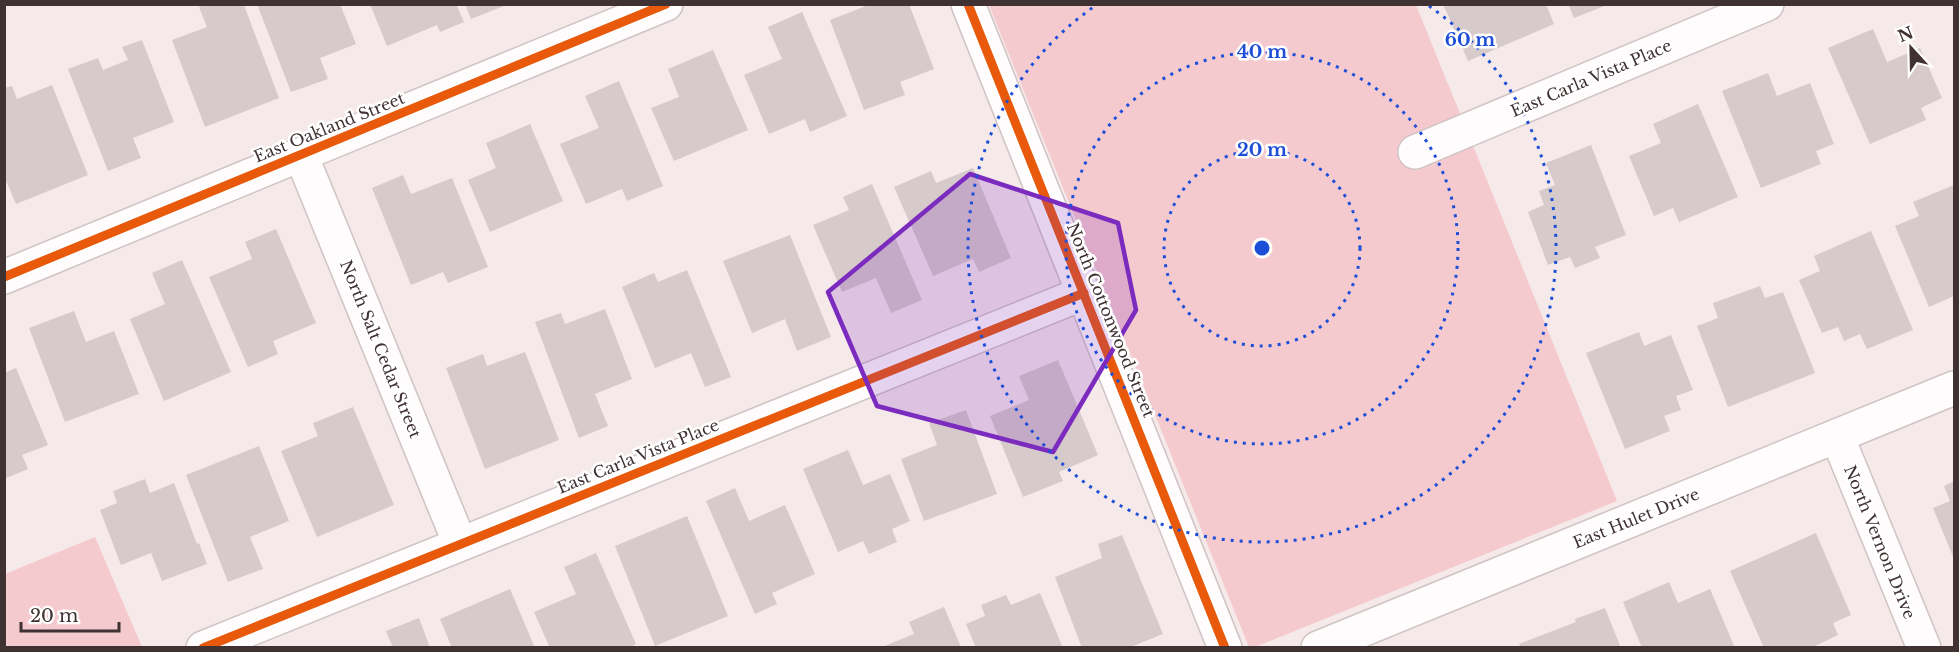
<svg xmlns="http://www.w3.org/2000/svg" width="1959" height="652" font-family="'Libre Baskerville',serif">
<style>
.park{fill:#f5cace}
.building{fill:#d7cacb}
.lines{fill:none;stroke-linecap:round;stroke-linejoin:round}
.minor-casing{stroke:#d0c3c4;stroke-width:36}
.minor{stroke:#fefcfc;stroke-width:33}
.cycleway-casing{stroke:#fff;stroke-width:13}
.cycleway{stroke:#e8590c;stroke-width:9}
.marked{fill:#7b2cbf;fill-opacity:0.2;stroke:#7b2cbf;stroke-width:4.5;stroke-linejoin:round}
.ring{fill:none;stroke:#1d4ed8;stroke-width:3;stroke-dasharray:3 6}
.labels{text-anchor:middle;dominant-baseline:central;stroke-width:5;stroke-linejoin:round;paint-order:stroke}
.street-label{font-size:16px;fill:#403132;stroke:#fff}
.centre{fill:#1d4ed8;stroke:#fff;stroke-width:3}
.ring-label{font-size:18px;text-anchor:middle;font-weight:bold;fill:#1d4ed8;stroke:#fff;stroke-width:5;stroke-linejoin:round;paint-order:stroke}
</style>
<rect width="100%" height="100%" fill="#f6e9ea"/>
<!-- park -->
<g class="park">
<polygon points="989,5 1416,5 1617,501 1255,647 1249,647"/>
<polygon points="95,537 142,647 5,647 5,574"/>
</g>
<!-- building -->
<g class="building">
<polygon points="257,4 340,4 356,44 320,58 328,79 291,92"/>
<polygon points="370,4 456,4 464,22 440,32 437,25 387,46"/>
<polygon points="465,4 503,4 504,6 471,19"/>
<polygon points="871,4 909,4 934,69 900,82 905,95 864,110 830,20"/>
<polygon points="1443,4 1546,4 1554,24 1468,61"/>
<polygon points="1568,4 1607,4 1607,5 1574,18"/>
<polygon points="204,5 244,5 279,98 205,127 172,40 207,27 199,7"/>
<polygon points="802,12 847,116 810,132 805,119 769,134 744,75 782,59 768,27"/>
<polygon points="1873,29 1887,62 1920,48 1942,98 1921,108 1926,120 1870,144 1828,48"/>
<polygon points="142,40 174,122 133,138 141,158 108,171 68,69 98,58 103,70 128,60 122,47"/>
<polygon points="713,50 748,130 674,161 651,108 679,97 668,69"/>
<polygon points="1768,73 1777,96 1810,83 1834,144 1816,151 1821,164 1761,188 1722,91"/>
<polygon points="619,81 663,186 627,201 622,189 586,204 560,144 599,128 585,96"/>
<polygon points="52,85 88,175 16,204 4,176 4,88 12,86 17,99"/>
<polygon points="1698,104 1738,197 1679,222 1673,208 1654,216 1629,156 1661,143 1653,124"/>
<polygon points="530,124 563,201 490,232 468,180 496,168 486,143"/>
<polygon points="1591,145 1626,235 1595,247 1600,258 1575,268 1570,257 1548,265 1528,212 1544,205 1539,191 1555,185 1546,163"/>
<polygon points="973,168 1011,258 979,272 973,259 933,276 894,187 931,171 936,183"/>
<polygon points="403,175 411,194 452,178 488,267 448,283 443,272 411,285 372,188"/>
<polygon points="872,184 922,300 891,313 876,278 842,292 813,225 849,210 843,197"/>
<polygon points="1954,185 1954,296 1929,307 1895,226 1919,216 1913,202"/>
<polygon points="276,229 316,323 273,341 278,354 248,367 209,277 252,259 245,242"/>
<polygon points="1871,231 1913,330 1867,349 1860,334 1844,341 1838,327 1822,333 1799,280 1820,271 1814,256"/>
<polygon points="790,235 831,337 797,351 785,319 752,333 723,261"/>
<polygon points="182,260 231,372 164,401 130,319 165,304 152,273"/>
<polygon points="687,270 731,377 705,387 691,353 655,368 622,287 654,273 658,282"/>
<polygon points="1760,286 1765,298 1783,292 1815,373 1728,407 1697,326 1718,318 1713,303"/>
<polygon points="605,309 632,379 595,394 608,426 579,438 535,322 561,313 565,324"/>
<polygon points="74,311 86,342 114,331 139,394 65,422 29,328"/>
<polygon points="1639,332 1644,346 1671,335 1693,390 1676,396 1681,410 1664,416 1670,431 1625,449 1586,353"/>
<polygon points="525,352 559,440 485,469 446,368 483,354 487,366"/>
<polygon points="1058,360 1098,455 1059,472 1063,481 1023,497 990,416 1029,400 1019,376"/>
<polygon points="16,368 48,445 22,455 28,469 4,479 4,373"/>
<polygon points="353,407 394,505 317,537 281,451 318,436 313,423"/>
<polygon points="966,410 997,494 924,521 901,459 937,445 929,423"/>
<polygon points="259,446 289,521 250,537 263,569 228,582 186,475"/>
<polygon points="848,450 863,485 890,474 910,521 892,529 897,542 869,554 863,541 838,552 803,469"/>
<polygon points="145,479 150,493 174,483 197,544 199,543 207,564 162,581 151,553 121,565 100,510 117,503 113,491"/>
<polygon points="1954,481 1954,559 1933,508 1950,501 1944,486"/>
<polygon points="735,488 749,521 785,505 815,574 772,593 777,604 755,614 706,501"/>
<polygon points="687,516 728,616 655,646 615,546"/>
<polygon points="1816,533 1851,615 1833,623 1838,635 1811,648 1764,648 1730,571"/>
<polygon points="1122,535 1163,634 1128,648 1082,648 1055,577 1102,558 1098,544"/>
<polygon points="596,553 636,644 629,648 550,648 534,612 576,594 564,567"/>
<polygon points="1669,582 1678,603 1710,589 1735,648 1642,648 1623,602"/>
<polygon points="510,589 535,648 452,648 440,619"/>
<polygon points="1040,593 1063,648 976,648 966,624 985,616 981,605 1006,595 1011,605"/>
<polygon points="944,607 961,647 882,647 914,634 909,622"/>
<polygon points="1605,608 1621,648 1521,648 1519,644 1576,622 1575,619"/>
<polygon points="419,618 430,648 393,648 386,631"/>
</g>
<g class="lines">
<defs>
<g id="minor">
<polyline points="968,4 1225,648"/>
<polyline points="1415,152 1767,4"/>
<polyline points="301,155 460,544"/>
<polyline points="4,277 666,4"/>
<polyline points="1837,436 1924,648"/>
<polyline points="203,648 1084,293"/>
<polyline points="1318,648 1954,388"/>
</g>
</defs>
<!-- minor casing -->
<use href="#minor" class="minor-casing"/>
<!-- minor -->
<use href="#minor" class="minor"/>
<defs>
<g id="cycleway">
<polyline points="968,4 1225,648"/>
<polyline points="4,277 666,4"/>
<polyline points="203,648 1084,293"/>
</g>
</defs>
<!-- cycleway casing -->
<use href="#cycleway" class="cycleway-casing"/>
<!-- cycleway -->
<use href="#cycleway" class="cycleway"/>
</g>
<!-- marked area -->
<path class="marked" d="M970 174 1118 223 1136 310 1053 452 877 406 828 292Z"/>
<!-- distance rings -->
<g class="ring">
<circle cx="1262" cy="248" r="98"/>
<circle cx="1262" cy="248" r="196"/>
<path d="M1429 6A294 294 0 1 1 1095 6"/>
</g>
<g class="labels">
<!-- street labels -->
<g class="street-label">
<text transform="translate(1591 78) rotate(-23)">East Carla Vista Place</text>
<text transform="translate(329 127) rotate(-22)">East Oakland Street</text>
<text transform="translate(1111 320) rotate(68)">North Cottonwood Street</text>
<text transform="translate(381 349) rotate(68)">North Salt Cedar Street</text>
<text transform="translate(638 456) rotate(-22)">East Carla Vista Place</text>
<text transform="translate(1636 518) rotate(-22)">East Hulet Drive</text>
<text transform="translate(1880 542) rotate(68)">North Vernon Drive</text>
</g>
</g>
<circle cx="1262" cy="248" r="9" class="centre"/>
<g class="ring-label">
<text x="1470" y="46">60 m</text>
<text x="1262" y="58">40 m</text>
<text x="1262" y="156">20 m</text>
</g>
<!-- border -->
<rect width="1959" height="652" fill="none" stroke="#403132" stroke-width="12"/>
<!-- north arrow -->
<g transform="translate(1911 48) rotate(338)" stroke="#ffffff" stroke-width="4.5" paint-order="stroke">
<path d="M0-4.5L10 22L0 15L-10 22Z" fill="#403132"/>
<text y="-9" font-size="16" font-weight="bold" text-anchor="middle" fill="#403132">N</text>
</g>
<!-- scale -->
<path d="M21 622v9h98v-9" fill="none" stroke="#403132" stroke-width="3"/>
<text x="30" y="622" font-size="18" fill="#403132" stroke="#ffffff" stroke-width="4.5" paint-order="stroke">20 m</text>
</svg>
